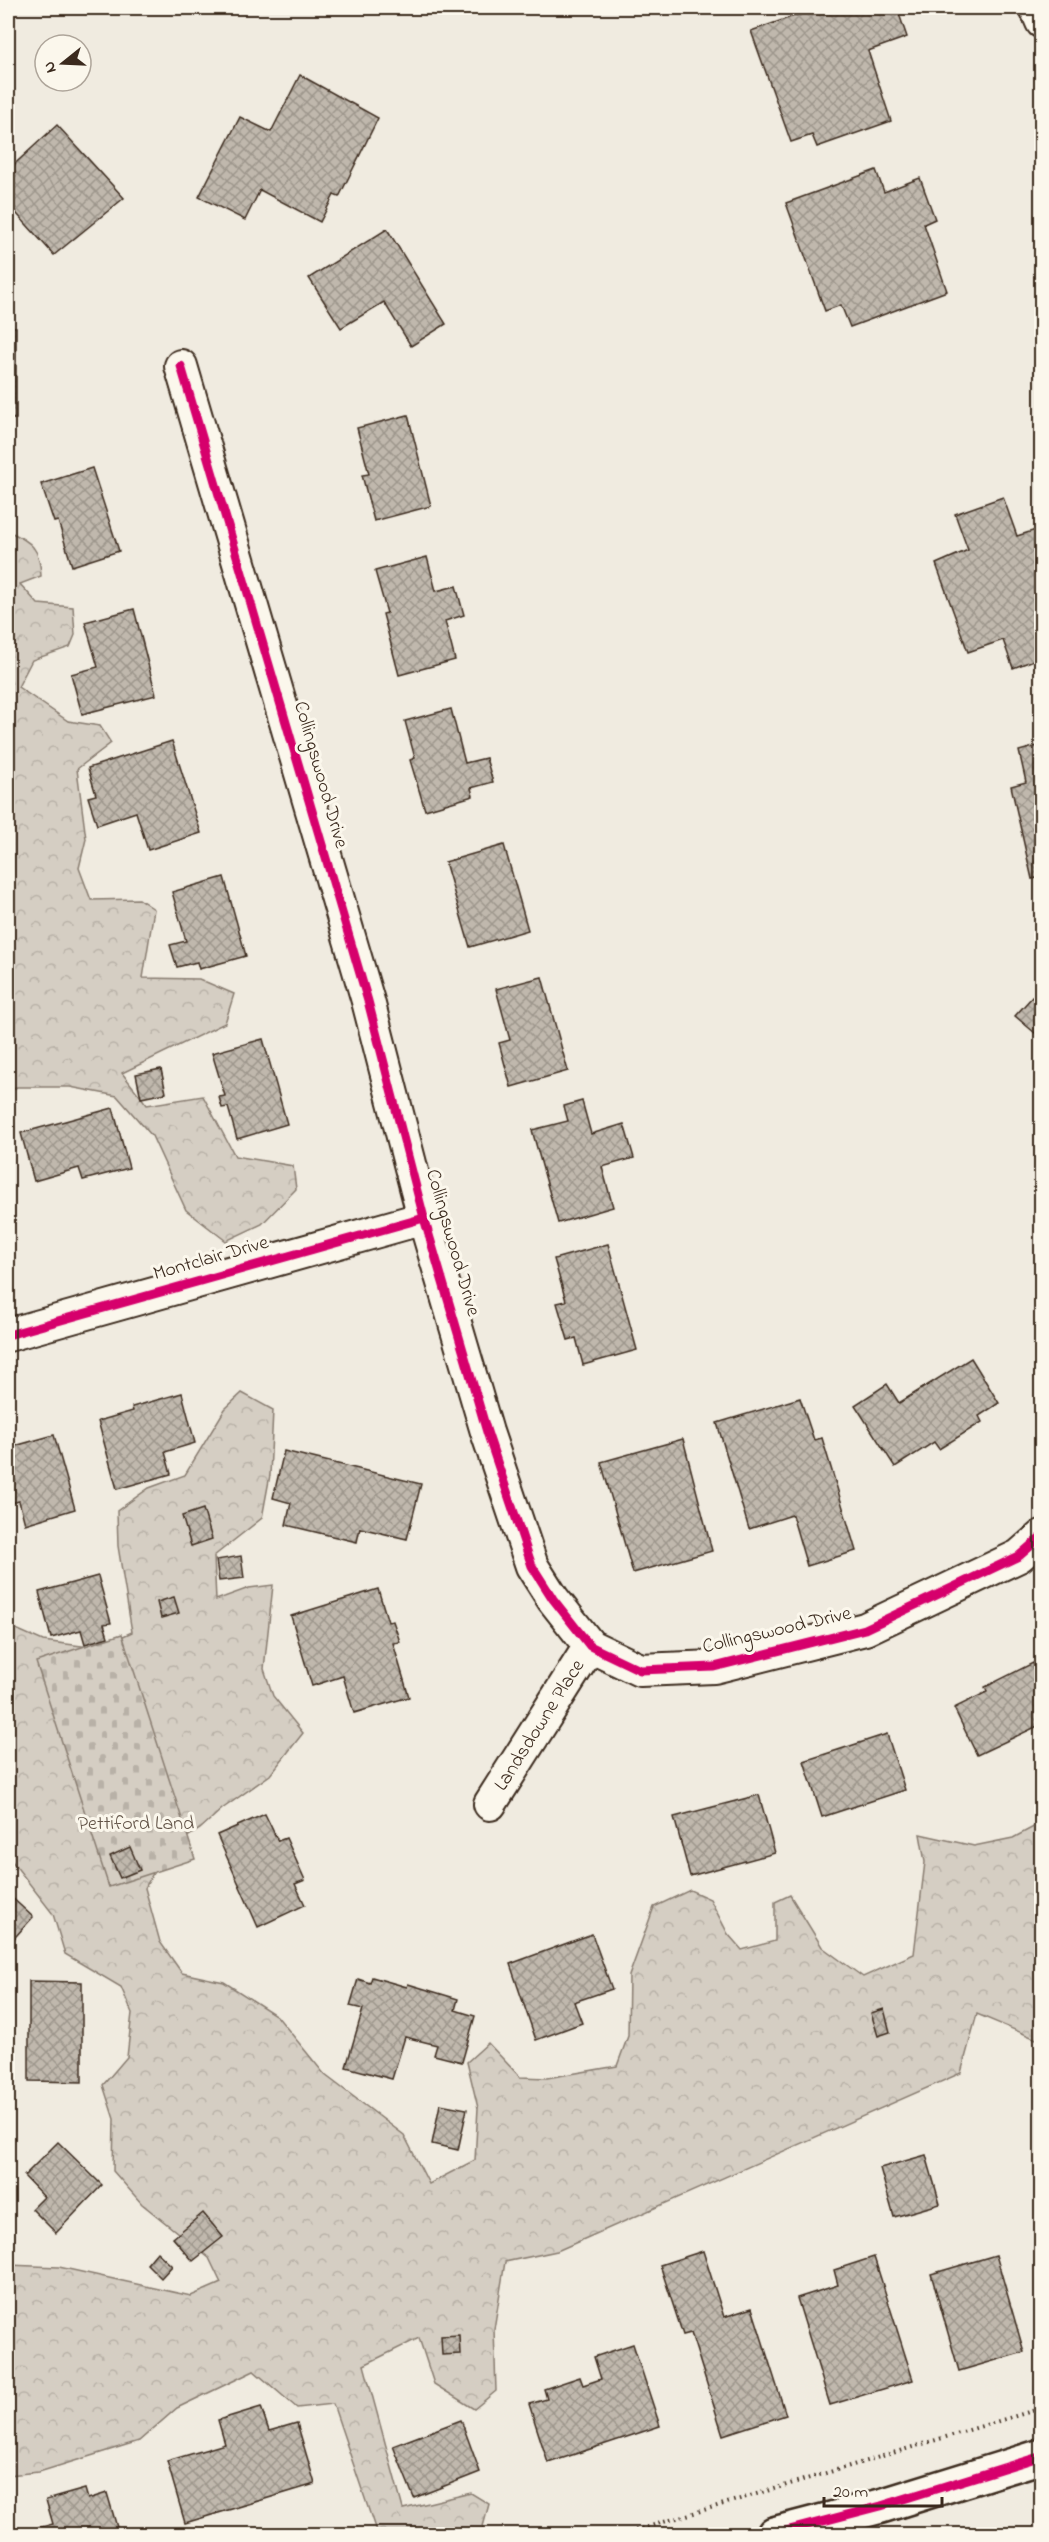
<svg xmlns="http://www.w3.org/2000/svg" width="1049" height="2542" font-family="'Indie Flower',sans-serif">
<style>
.forest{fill:url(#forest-crowns);stroke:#887c70;stroke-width:1.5}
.cemetery{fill:url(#cemetery-stones);stroke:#887c70;stroke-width:1.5}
.building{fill:url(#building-cross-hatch);stroke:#3b2a1e;stroke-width:1.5}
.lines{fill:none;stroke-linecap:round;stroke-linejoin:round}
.street-casing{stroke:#3b2a1e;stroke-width:36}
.secondary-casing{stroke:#3b2a1e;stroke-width:38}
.path{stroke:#3b2a1e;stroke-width:4;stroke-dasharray:1.5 4.5;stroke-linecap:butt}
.street{stroke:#fbf7ec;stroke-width:32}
.secondary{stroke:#fbf7ec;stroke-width:33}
.cycleway-casing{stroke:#fbf7ec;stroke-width:13}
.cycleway{stroke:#d6006c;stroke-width:9}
.labels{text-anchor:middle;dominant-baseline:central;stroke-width:6;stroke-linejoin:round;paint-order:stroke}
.street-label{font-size:20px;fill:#3b2a1e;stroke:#fbf7ec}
.park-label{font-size:20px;fill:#625347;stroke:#fbf7ec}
</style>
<defs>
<pattern id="forest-crowns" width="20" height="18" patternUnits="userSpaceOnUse" patternTransform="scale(1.5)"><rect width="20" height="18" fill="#d5cec3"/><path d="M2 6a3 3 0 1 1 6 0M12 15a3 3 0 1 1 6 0" fill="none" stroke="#b8b1a7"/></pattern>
<pattern id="cemetery-stones" width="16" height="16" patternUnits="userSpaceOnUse" patternTransform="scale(1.5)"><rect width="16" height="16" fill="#d5cec3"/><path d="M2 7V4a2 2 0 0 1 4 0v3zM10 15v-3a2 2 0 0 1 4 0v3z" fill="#b8b1a7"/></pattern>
<pattern id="building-cross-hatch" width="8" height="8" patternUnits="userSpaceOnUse" patternTransform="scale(1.5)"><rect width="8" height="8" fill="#c0b8ad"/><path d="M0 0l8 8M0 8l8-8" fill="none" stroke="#9d968c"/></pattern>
</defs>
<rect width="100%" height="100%" fill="#f0ebe0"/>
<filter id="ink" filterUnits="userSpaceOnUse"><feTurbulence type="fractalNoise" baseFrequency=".0167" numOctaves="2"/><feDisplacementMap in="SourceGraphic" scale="12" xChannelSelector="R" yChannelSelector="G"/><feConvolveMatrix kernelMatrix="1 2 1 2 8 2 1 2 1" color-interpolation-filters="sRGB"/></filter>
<g filter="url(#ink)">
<!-- forest -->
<g class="forest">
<path d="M8 531C32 542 40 548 41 576L20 584 38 604 73 607 75 635 70 647 32 660 18 687 68 721 100 726 111 743 77 769 86 839 79 868 91 900 139 899 154 909 143 978 199 979 234 994 225 1023 122 1073 147 1105 203 1096 235 1156 293 1166 296 1189 262 1224 226 1241 186 1210 152 1136 117 1096 70 1087H17L8 1093Z"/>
<polygon points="242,1393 273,1410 270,1475 262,1518 214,1556 216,1600 249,1588 273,1585 264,1669 273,1696 303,1733 270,1775 222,1809 200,1829 165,1851 145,1888 160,1942 182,1973 224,1982 277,2016 325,2075 404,2135 429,2184 475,2160 478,2108 467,2062 488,2043 520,2077 547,2078 617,2066 628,2036 629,1976 654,1907 690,1890 710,1899 728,1934 742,1950 775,1941 775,1902 790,1895 822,1947 863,1977 914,1954 925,1862 920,1834 974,1846 1013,1838 1041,1823 1041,2041 977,2014 961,2073 557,2251 505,2262 494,2329 496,2391 474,2409 434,2384 419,2338 364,2365 403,2509 471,2493 489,2504 481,2534 377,2534 333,2404 297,2408 254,2371 177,2408 139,2441 39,2472 8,2475 8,2265 59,2267 191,2296 221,2283 209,2258 142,2204 113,2171 114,2119 103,2085 127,2057 132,2013 121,1987 65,1954 53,1914 8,1856 8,1629 16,1629 43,1641 97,1648 132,1632 118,1546 117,1511 149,1488 185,1475 225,1409"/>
</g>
<!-- cemetery -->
<polygon class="cemetery" points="122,1634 195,1859 109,1887 36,1662"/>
<!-- building -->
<g class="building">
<polygon points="817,8 897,8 907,37 868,51 891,121 817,147 812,135 791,142 751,31"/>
<polygon points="300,75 378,118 339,197 334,195 320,222 260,190 245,220 199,197 240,117 271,132"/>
<polygon points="57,125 124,198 54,255 8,204 8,170"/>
<polygon points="876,170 884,192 920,178 935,219 924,224 947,291 850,327 841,305 825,311 786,203"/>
<polygon points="387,229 446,324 411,346 384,302 341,328 309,278"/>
<rect x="8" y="327" width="8" height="92"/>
<polygon points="408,415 431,506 374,521 362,475 369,474 357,428"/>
<polygon points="92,468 119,551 72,566 58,521 54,522 41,484"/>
<polygon points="1003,497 1017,536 1042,528 1042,657 1013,668 1003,640 968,652 936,564 968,550 955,514"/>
<polygon points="427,557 436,591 456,586 464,615 445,621 455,660 399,675 383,614 387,613 375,571"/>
<polygon points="134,609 156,695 82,714 71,674 98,667 85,622"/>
<polygon points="451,709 465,763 486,758 493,782 471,788 473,796 425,810 410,760 415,758 405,721"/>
<polygon points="1042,713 1042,877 1032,879 1011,786 1026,782 1019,751 1041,745 1035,714"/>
<polygon points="172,741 201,833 148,850 136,812 97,825 88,797 96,795 88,768"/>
<polygon points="504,845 528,930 470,947 445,862"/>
<polygon points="224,877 246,956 199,969 197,962 177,967 170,945 186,941 172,892"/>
<polygon points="542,977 568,1071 511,1087 499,1043 510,1040 496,989"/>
<polygon points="1042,986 1042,1039 1015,1016"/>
<polygon points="263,1039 287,1124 237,1139 228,1107 222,1108 219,1097 225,1096 212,1053"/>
<polygon points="161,1069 166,1093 141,1098 136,1074"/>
<polygon points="582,1101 591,1134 624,1124 634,1158 602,1167 613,1207 558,1223 532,1130 568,1121 564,1106"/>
<polygon points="113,1108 129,1168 83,1180 79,1168 34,1181 21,1133"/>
<polygon points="608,1244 637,1350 583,1365 576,1338 568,1340 557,1303 566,1301 554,1259"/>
<polygon points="971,1358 999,1403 979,1416 982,1422 939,1449 934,1442 895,1467 855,1405 887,1384 899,1403"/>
<polygon points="182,1393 195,1443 165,1452 171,1474 117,1489 98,1421 133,1411 132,1407"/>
<polygon points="800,1398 814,1440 822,1438 856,1551 807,1566 792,1515 749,1529 717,1423"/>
<polygon points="54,1435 75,1509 25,1524 19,1501 8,1504 8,1440 11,1447"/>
<polygon points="683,1439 712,1551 633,1573 601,1462"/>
<polygon points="284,1451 421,1484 407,1539 360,1528 357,1542 286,1525 291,1503 273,1498"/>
<polygon points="203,1509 212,1539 191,1546 182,1516"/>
<polygon points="241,1556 244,1578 219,1581 216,1560"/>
<polygon points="98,1576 111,1623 104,1624 108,1637 85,1644 81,1630 51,1638 39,1592"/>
<polygon points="378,1589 388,1622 393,1621 400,1642 393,1643 409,1697 354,1713 343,1676 312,1686 291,1616"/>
<polygon points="174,1597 179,1613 161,1618 157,1602"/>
<polygon points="1033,1663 1042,1679 1042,1724 977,1755 954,1708 987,1692 985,1687"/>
<polygon points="887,1734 905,1790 822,1817 804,1761"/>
<polygon points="759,1795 775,1853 690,1876 674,1817"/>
<polygon points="265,1814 278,1841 286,1838 305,1880 295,1884 305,1905 258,1927 217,1835"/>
<polygon points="130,1847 140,1870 120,1878 110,1856"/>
<polygon points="8,1894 33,1917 8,1945"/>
<polygon points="592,1934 612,1989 574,2002 582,2023 536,2040 510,1964"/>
<polygon points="372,1977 407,1987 408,1984 458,1999 455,2010 475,2016 462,2062 434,2055 437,2045 405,2037 392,2079 346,2067 363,2009 350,2006 358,1979 370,1983"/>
<polygon points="29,1981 82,1982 82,2082 29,2081"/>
<polygon points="884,2009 890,2032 878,2036 871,2013"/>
<polygon points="440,2104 467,2109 458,2150 432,2144"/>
<polygon points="58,2142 102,2185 56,2233 32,2209 44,2197 24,2176"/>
<polygon points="926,2155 940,2204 894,2217 880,2168"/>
<polygon points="203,2213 223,2237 193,2261 173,2238"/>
<polygon points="703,2251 724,2317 752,2308 786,2415 723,2435 691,2333 683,2335 660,2265"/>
<polygon points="157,2252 172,2266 161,2278 147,2264"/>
<polygon points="996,2255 1024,2352 959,2371 931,2274"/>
<polygon points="874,2257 913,2380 830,2405 797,2298 838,2285 834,2270"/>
<polygon points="459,2335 460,2354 442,2355 441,2336"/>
<polygon points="633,2344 660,2426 548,2463 529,2404 547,2399 544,2389 580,2377 583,2385 601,2379 594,2357"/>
<polygon points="261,2407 269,2431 297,2423 315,2484 185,2523 167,2461 225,2444 218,2420"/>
<polygon points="461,2420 480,2472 414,2498 393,2446"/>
<polygon points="85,2489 88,2499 107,2493 119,2534 16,2534 53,2524 46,2500"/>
</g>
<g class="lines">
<defs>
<g id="street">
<polyline points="1036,8 1042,22"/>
<polyline points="181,366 368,1001 424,1218 487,1432 532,1566 553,1599 590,1646 640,1670 714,1667 865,1629 1019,1556 1042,1536"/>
<polyline points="8,1335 424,1218"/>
<path id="s1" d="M490 1804 590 1646"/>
</g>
<polyline id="secondary" points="774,2534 881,2506 1042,2456"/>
</defs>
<!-- street casing -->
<use href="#street" class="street-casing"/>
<!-- secondary casing -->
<use href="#secondary" class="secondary-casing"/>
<!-- path -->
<polyline class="path" points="624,2534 1042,2408"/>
<!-- street -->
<use href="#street" class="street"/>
<!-- secondary -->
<use href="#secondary" class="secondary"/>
<defs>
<g id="cycleway">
<polyline points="181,366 368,1001 424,1218 487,1432 532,1566 553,1599 590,1646 640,1670 714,1667 865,1629 1019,1556 1042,1536"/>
<polyline points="8,1335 424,1218"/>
<polyline points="774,2534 881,2506 1042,2456"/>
</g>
</defs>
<!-- cycleway casing -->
<use href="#cycleway" class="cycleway-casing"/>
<!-- cycleway -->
<use href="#cycleway" class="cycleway"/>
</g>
</g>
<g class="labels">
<!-- street labels -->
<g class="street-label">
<text transform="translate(320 775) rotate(74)">Collingswood Drive</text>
<text transform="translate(452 1243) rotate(74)">Collingswood Drive</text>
<text transform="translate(211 1259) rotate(-16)">Montclair Drive</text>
<text transform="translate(777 1631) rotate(-13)">Collingswood Drive</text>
<text stroke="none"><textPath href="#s1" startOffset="93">Landsdowne Place</textPath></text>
</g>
<!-- park labels -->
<g class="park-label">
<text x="136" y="1824">Pettiford Land</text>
</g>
</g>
<!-- margin -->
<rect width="1049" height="2542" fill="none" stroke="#fbf7ec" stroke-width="30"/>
<rect x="15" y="15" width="1019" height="2512" fill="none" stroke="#3b2a1e" stroke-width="2" filter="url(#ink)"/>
<!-- north arrow -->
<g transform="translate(63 63) rotate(252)"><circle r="28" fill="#fbf7ec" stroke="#aea59a" stroke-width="1.5"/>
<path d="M0-4.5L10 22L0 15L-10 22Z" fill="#3b2a1e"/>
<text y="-9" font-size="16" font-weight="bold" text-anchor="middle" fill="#3b2a1e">N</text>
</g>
<!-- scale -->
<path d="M824 2497v9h118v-9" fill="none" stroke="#3b2a1e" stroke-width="3"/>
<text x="833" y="2497" font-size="18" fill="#3b2a1e" stroke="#fbf7ec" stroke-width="4.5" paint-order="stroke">20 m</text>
</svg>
